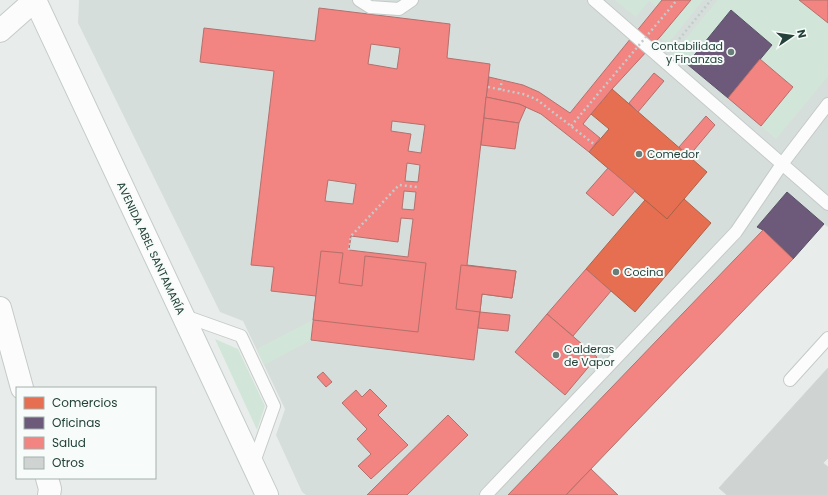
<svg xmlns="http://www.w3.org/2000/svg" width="828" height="495" font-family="Poppins,sans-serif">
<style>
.built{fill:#d6dedb}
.green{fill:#d1e6d8}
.shops{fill:#e76f51;stroke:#ac624a}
.offices{fill:#6d597a;stroke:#575267}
.health{fill:#f28482;stroke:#b4706c;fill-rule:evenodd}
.building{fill:#cfd4d2;stroke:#d1d6d4}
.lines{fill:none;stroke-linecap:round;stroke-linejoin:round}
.service-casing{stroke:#c5cac8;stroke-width:14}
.minor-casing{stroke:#c5cac8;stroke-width:24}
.secondary-casing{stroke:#c3cbc8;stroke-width:24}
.path{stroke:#c3ccca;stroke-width:2.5;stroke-dasharray:2 3;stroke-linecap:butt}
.service{stroke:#fcfcfc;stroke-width:12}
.minor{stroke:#fcfcfc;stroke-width:22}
.secondary{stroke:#fcfcfc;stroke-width:22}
.path-bridge{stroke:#c3ccca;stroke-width:2.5;stroke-dasharray:2 3;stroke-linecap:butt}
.poi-dot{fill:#697e78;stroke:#f7fbf9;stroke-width:1.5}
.labels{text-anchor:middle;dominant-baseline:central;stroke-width:4;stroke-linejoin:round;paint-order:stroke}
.poi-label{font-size:11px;fill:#24423a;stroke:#f7fbf9;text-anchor:start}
.street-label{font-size:11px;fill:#24423a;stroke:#f7fbf9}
</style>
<rect width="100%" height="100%" fill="#e8edeb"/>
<!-- built -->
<polygon class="built" points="79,0 828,0 828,227 824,224 793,259 566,495 306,495 302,492 276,435 285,409 243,321 220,312 78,23"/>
<!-- green -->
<g class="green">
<polygon points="615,0 703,0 668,44 660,37 673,20 649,1 636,17"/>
<polygon points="718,0 799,0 828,23 828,76 776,139 761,126 793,86 760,59 731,10 687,64 674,53"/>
<polygon points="313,320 311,340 264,365 257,349"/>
<polygon points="215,339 238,349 265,406 257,430"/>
</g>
<!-- shops -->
<g class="shops">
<polygon points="612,89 707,172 667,219 589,152 609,129 591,114"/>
<polygon points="684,199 711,223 635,312 586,269 645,200 667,219"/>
</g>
<!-- offices -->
<g class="offices">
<polygon points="731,10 772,45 728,98 687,64"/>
<polygon points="787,192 824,224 793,259 763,230 757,227"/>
</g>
<!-- health -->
<g class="health">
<polygon points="662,0 691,0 660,37 612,89 591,114 583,124 600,138 589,152 541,114 519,104 486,97 489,77 523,85 539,92 570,113"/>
<polygon points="799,0 828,0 828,23"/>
<path d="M319 8 450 24 447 58 490 64 467 265 516 271 512 298 482 294 474 360 311 340 316 296 271 291 274 267 251 265 274 71 200 62 204 28 315 41ZM371 44 400 48 397 69 368 64ZM392 121 425 125 421 153 408 151 411 134 391 131ZM407 163 420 165 418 182 405 181ZM328 180 356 184 353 204 325 201ZM404 191 416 192 414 210 402 209ZM401 218 413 219 408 257 349 250 351 236 398 242Z"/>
<polygon points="760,59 793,87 761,126 728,98"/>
<polygon points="654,73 664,81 638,112 629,103"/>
<polygon points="486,97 519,104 526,107 519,123 484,118"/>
<polygon points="706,116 715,125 689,156 679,147"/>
<polygon points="484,118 519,123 515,149 481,145"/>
<polygon points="608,168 635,191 613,216 586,193"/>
<polygon points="763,230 793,259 632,426 566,495 508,495"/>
<polygon points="321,251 343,253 339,283 362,286 365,256 426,263 418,332 313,320"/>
<polygon points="461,265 516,271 512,298 482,294 480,312 456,309"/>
<polygon points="586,269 611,291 573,336 547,314"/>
<polygon points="480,312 510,315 508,331 478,328"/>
<polygon points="547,314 597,357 565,395 515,352"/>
<polygon points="323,372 332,382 326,387 317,377"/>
<polygon points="370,389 387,406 378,415 408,445 371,479 358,466 371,454 357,439 367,429 342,403 356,390 362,397"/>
<polygon points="448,415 468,435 407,495 367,495"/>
<polygon points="591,469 618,495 566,495"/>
</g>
<!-- building -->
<polygon class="building" points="828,368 828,458 823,463 828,467 828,494 827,495 727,495 719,488"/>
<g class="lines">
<defs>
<g id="service">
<polyline points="359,0 370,7 399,9 412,0"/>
<polyline points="594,0 828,204"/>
<polyline points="182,315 241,336 274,406 253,465"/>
<polyline points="790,380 828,338"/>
<polyline points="486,495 736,232 782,164 828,104"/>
</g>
<g id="minor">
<polyline points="0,31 35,0"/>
<polyline points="0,308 22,388"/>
<polyline points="47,478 50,489 49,495"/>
</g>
<polyline id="secondary" points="35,0 267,495"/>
</defs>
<!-- service casing -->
<use href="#service" class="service-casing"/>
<!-- minor casing -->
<use href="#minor" class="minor-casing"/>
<!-- secondary casing -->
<use href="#secondary" class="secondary-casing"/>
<!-- path -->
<g class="path">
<polyline points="676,43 711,0"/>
<polyline points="488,87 523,94 536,99 571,126 595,145"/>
<polyline points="500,90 502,80"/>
<polyline points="349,250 351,236 399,185 417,187"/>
</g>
<!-- service -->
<use href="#service" class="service"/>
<!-- minor -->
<use href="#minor" class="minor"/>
<!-- secondary -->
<use href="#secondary" class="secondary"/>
<!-- path-bridge -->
<polyline class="path-bridge" points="571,126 677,0"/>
</g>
<!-- markers -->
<g class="poi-dot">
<circle cx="731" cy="52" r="4"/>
<circle cx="639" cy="154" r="4"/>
<circle cx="616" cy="272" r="4"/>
<circle cx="556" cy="355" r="4"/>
</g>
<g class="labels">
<!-- poi labels -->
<g class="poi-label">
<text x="723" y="46" text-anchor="end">Contabilidad<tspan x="723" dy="13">y Finanzas</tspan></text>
<text x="647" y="154">Comedor</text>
<text x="624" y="272">Cocina</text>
<text x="564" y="349">Calderas<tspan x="564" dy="13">de Vapor</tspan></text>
</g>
<!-- street labels -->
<g class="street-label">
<text transform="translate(151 248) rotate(65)">AVENIDA ABEL SANTAMARÍA</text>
</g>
</g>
<!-- legend -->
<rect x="16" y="387" width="140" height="92" fill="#f7fbf9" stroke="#a3b1ad"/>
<rect x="24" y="397" width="20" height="12" fill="#e76f51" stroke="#a3b1ad"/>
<text x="52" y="407" font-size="12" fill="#24423a">Comercios</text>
<rect x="24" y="417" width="20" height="12" fill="#6d597a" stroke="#a3b1ad"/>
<text x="52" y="427" font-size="12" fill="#24423a">Oficinas</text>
<rect x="24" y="437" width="20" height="12" fill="#f28482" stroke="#a3b1ad"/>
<text x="52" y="447" font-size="12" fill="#24423a">Salud</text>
<rect x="24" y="457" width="20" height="12" fill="#cfd4d2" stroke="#a3b1ad"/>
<text x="52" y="467" font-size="12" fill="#24423a">Otros</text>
<!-- north arrow -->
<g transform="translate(792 36) rotate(77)" stroke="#f7fbf9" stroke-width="3" paint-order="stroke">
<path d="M0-3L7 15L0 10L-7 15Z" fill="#24423a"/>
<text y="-6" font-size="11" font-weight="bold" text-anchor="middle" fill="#24423a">N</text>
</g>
</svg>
